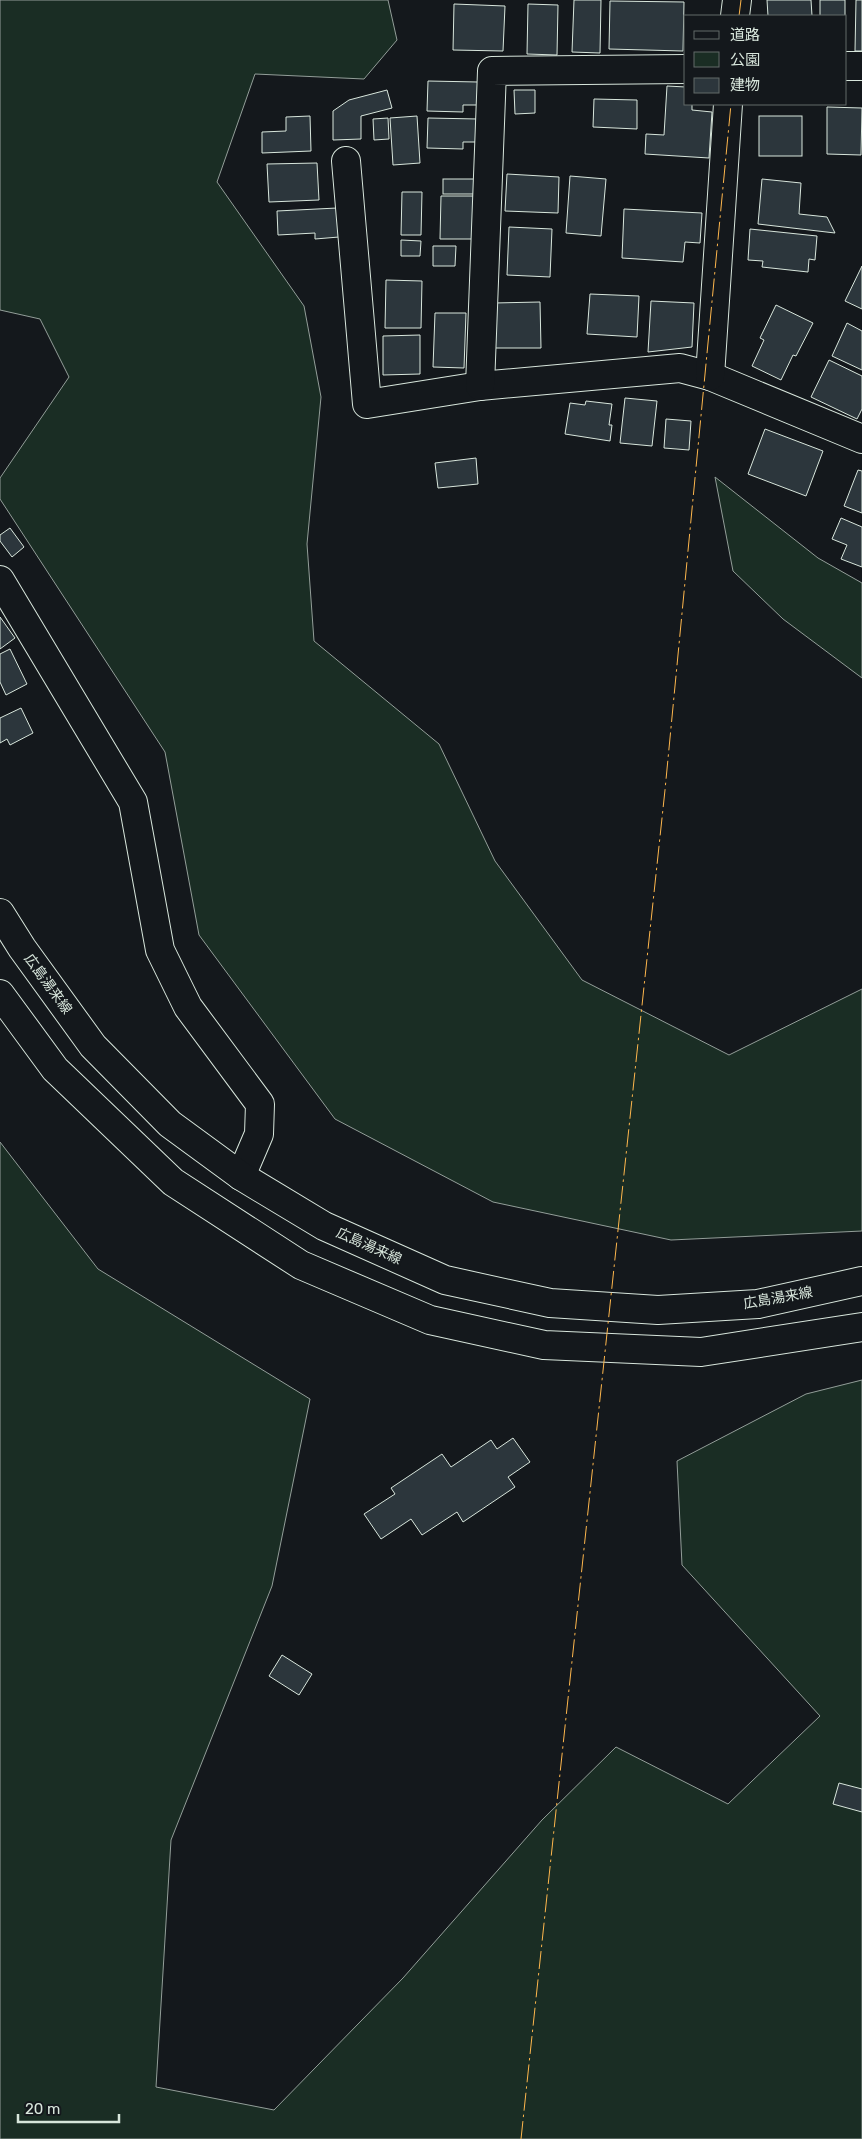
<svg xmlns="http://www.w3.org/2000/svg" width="862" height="2139" font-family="Rubik,'Noto Sans JP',sans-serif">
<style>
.green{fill:#1a2d24;stroke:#939e99}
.building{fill:#2c363c;stroke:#d8e6dc}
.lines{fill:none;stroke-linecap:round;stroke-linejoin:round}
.minor-casing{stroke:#d8e6dc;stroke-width:30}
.primary-casing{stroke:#d8e6dc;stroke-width:30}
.minor{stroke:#14181c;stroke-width:28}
.primary{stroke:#14181c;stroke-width:28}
.power{stroke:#ffb74d;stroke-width:1;stroke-dasharray:18 4 2.5 4;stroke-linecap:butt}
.labels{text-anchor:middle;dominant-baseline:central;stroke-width:4;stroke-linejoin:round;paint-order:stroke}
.street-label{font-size:14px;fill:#d8e6dc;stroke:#14181c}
</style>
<rect width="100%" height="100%" fill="#14181c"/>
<!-- green -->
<g class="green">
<polygon points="0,0 388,0 397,40 364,79 255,74 217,182 304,306 321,397 307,544 314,641 439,744 495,861 582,980 729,1055 862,989 862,1231 671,1240 493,1202 335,1119 199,935 165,752 0,499 0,478 69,377 40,319 0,310"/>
<polygon points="715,477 818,558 862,583 862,678 783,619 733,571"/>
<polygon points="0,1142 98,1269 310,1399 272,1586 171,1840 156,2087 274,2110 403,1978 542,1820 616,1747 728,1804 820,1716 682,1565 677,1461 806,1394 862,1380 862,2139 0,2139"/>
</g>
<!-- building -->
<g class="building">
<polygon points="574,0 601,0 600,53 572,52"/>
<polygon points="767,0 811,0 812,16 768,16"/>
<rect x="820" y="0" width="25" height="16"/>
<polygon points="856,0 862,0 862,51 855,51"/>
<polygon points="610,1 684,2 683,51 609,49"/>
<polygon points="454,4 505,6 503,51 453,50"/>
<polygon points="528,4 558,5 557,55 527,54"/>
<polygon points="428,81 478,82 478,105 463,105 463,112 427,111"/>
<polygon points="667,86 686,87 686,104 692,104 692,110 712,112 709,158 645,154 646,134 664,135"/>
<polygon points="387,90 392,108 361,116 361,139 333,140 333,111 349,100"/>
<polygon points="514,90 535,90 535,113 515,114"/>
<polygon points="594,99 637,100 637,129 593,127"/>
<polygon points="827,107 862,108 861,155 827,154"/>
<polygon points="310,116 311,151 262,153 262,132 286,131 286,117"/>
<polygon points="417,116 420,163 393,165 390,118"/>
<rect x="759" y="116" width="43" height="40"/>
<polygon points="388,118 389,139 374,140 373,119"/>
<polygon points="428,118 478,119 478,142 463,142 463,149 427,148"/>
<polygon points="317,163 319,200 269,202 267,164"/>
<polygon points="507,174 559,177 558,213 505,211"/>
<polygon points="570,176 606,179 601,236 566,233"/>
<rect x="443" y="179" width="32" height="15"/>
<polygon points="762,179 801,183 799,214 827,217 835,233 758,224"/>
<polygon points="402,192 422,192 421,235 401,235"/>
<polygon points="441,196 475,196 475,239 440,239"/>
<polygon points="337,208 339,237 315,239 315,233 278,235 277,211"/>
<polygon points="624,209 702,213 700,243 685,242 683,262 622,258"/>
<polygon points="509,227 552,229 550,277 507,275"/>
<polygon points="750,229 817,236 815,260 809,259 808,272 762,267 763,261 748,260"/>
<polygon points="401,240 421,241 420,256 401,256"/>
<polygon points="433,246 456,246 455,266 433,266"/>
<polygon points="862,266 862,309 845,301"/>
<polygon points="386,280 422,281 421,328 385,328"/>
<polygon points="590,294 639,296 637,337 587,334"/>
<polygon points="651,301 694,303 692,347 648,352"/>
<polygon points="540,302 541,348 495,348 494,303"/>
<polygon points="776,305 813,323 796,356 793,355 781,380 752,366 764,340 760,338"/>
<polygon points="435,313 466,313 464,368 433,367"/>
<polygon points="847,323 862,331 862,370 832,356"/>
<polygon points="420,335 420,374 383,375 383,336"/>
<polygon points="829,360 862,376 862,409 857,419 811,397"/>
<polygon points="625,398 657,401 652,446 620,443"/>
<polygon points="586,401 612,404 609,425 612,425 610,441 565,434 570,403 585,405"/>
<polygon points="666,419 691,421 689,450 664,448"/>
<polygon points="765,429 823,451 806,496 748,474"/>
<polygon points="476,458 478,484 438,488 435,463"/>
<polygon points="858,470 862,471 862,513 844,506"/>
<polygon points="841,518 862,527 862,567 841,559 847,545 832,539"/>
<polygon points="10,528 24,547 12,557 0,541 0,535"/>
<polygon points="0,617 15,638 0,649"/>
<polygon points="10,649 27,684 6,695 0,682 0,654"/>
<polygon points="21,708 33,733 10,745 7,739 0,743 0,718"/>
<polygon points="513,1438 530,1462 508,1477 515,1487 463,1522 457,1512 422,1535 411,1519 381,1539 364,1514 395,1494 391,1488 442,1454 451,1467 491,1440 497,1449"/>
<polygon points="282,1655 312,1674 299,1695 269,1676"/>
<polygon points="839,1783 862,1789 862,1812 833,1804"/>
</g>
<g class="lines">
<defs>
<g id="minor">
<polyline points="735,16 737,0"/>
<polyline points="846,66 862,66"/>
<polyline points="346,161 367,404 480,386 680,368 710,376 862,439"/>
<polyline points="710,376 728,104"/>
<polyline points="480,386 492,71 686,69"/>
<polyline points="0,580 133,802 160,950 188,1007 260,1104 259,1134 241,1176"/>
</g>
<g id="primary">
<polyline points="0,913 22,948 93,1046 170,1124 241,1176 324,1226 445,1280 550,1303 658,1310 758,1304 862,1281"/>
<polyline points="0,994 55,1069 173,1182 301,1265 430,1320 544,1345 701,1352 862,1327"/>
</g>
</defs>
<!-- minor casing -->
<use href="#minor" class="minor-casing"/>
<!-- primary casing -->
<use href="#primary" class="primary-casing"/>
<!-- minor -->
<use href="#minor" class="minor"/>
<!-- primary -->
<use href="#primary" class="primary"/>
<!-- power -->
<g class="power">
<polyline points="739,16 741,0"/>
<polyline points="521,2139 665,790 731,104"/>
</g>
</g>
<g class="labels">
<!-- street labels -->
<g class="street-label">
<text transform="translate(48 984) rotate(54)">広島湯来線</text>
<text transform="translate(369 1246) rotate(24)">広島湯来線</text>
<text transform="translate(778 1298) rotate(-10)">広島湯来線</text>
</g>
</g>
<!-- legend -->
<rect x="684" y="15" width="162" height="90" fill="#14181c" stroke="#626a69"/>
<rect x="694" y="31" width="25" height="8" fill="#14181c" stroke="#626a69"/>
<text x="730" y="40" font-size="15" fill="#d8e6dc">道路</text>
<rect x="694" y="52" width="25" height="15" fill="#1a2d24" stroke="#626a69"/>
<text x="730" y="65" font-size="15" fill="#d8e6dc">公園</text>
<rect x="694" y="78" width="25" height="15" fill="#2c363c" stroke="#626a69"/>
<text x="730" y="90" font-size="15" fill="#d8e6dc">建物</text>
<!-- scale -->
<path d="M18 2114v8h101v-8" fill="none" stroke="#d8e6dc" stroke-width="2.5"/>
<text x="25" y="2114" font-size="15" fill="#d8e6dc" stroke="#14181c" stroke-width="4" paint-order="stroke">20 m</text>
</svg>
